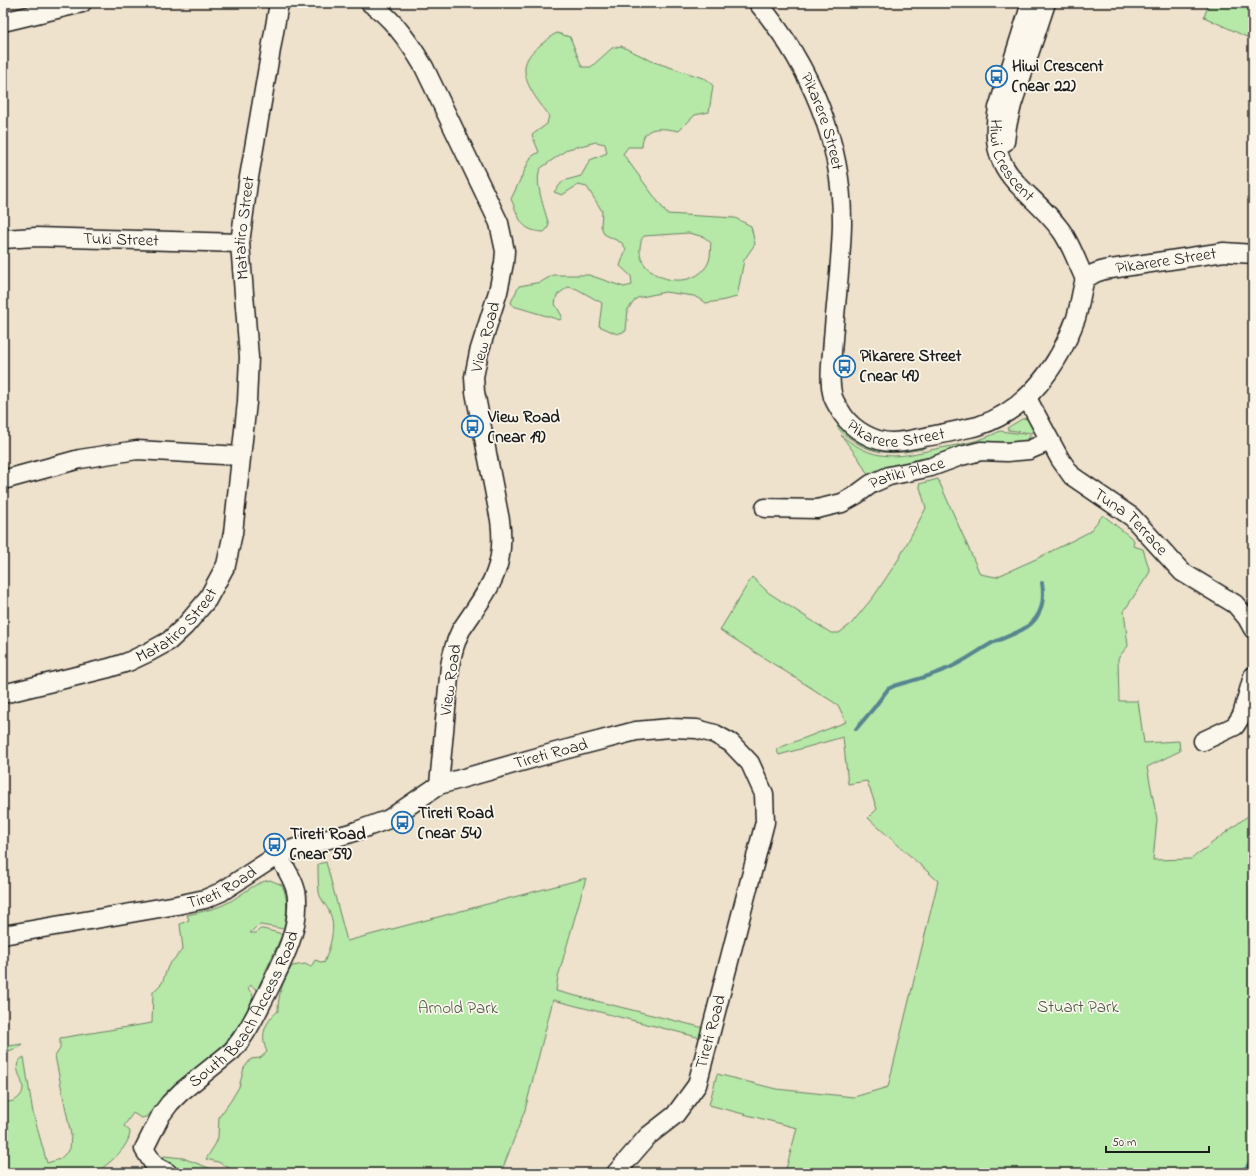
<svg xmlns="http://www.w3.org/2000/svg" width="1256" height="1176" font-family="'Indie Flower',sans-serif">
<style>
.green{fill:#b6e8a8;stroke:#698262;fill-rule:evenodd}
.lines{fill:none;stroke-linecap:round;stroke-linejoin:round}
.stream{stroke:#57858f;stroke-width:4}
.minor-casing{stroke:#1c1c1c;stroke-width:21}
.minor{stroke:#fbf7ec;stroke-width:18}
.labels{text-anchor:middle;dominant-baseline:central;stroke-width:3.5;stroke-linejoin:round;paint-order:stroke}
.poi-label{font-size:17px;font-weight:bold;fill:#1c1c1c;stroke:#fbf7ec;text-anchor:start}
.street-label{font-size:17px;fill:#1c1c1c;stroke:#fbf7ec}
.park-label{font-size:17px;fill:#4a5946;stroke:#fbf7ec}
</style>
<rect width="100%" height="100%" fill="#efe2cd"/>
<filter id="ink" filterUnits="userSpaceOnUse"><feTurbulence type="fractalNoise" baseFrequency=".025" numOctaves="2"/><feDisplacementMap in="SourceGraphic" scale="8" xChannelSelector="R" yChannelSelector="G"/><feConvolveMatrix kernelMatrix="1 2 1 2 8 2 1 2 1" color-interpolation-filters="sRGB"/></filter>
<g filter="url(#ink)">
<!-- green -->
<g class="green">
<polygon points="1209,3 1253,3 1253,40 1204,17"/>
<path d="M557 33 570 37 582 67H591L612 48 621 46 654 62 706 79 710 82 713 86 709 112 695 115 679 131C662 128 642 124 642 147H628L623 154 667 214 735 218 751 226 755 244 744 260 737 297 720 301 706 303 694 296 665 292 637 298 628 309 626 331 617 334 599 326 602 303 577 289 568 287 557 295 555 304 562 316 560 320 513 306 511 302 519 286 541 282 553 275H589L624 287 632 285 631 276 620 266 626 249 622 243 604 234 601 226 602 211 587 187 578 185 562 195 554 192 563 181 581 176 590 160 607 153 605 144 596 142 568 149 541 168C533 179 545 211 549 225L547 229 544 232C520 231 520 219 511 199L531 157 539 152 532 135 547 124 549 115C538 101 517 77 528 58 533 49 545 42 553 35ZM689 233 704 237 711 243C710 248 711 256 709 261 696 294 637 281 640 247 641 242 641 239 644 236Z"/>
<polygon points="1029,418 1033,427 1032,433 1008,430 1007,428 1022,419"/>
<path d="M837 426H841L920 445 924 447 923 449C897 454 873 456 851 439 846 436 840 432 837 426Z"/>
<path d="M1000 431 1031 435 1028 439 1024 442 891 467 882 469 868 475 859 459 841 435C852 444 866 453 881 455 900 458 917 453 935 449 957 445 980 442 1000 431Z"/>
<polygon points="938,479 980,574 996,577 1036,559 1089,532 1103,515 1134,540 1133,546 1143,549 1150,572 1124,611 1128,646 1118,658 1119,701 1138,701 1144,743 1179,741 1180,751 1147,767 1157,819 1153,860 1191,859 1253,812 1253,1173 785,1173 797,1128 709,1105 717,1074 776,1089 854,1097 888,1087 938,881 868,818 877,809 867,781 848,784 843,737 779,755 776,749 846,722 838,705 720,630 752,577 769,593 831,633 839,633 851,624 874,596 898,560 926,508 919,484"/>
<path d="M326 862 347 941 586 878 558 977 556 991 712 1030 709 1040 553 1000 525 1110 501 1173H239L218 1162 206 1159 216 1143 218 1137 219 1117 230 1102 239 1087 244 1068 251 1059 260 1058 267 1052C260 1036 264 1023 278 1011 278 994 283 981 292 966L305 964 311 967 315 960 324 963C330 947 337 927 329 911 326 905 320 899 319 892 318 883 318 873 318 864Z"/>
<path d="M270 880 282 885C289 900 287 913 284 929L261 925 257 926 250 933H256L260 929H263L279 933 282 935 257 990 250 985 248 989 253 994 252 996 254 997 244 1018 225 1043 203 1063 174 1085 146 1117 141 1118 133 1113 124 1126 130 1131C130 1147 108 1165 95 1173H3V1102C10 1102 15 1102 20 1096 31 1084 6 1066 24 1057L33 1113 47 1163 60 1159 70 1149 71 1135 55 1056 60 1049V1038L152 1023 153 992 162 983 168 966 183 949 180 924 189 920 187 915C201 912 216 909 229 902 242 895 255 882 270 880Z"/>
<polygon points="22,1044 17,1048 3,1053 3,1047"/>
<polygon points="164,1156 183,1158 222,1173 181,1173 160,1162"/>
</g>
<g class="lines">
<!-- stream -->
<g class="stream">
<path d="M856 729 873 709 888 689 894 686C910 681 928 677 944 670 961 664 976 652 992 643 1005 637 1027 631 1036 618 1044 607 1044 595 1042 583"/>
<polyline points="1239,1173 1247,1167 1253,1158"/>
</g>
<defs>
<g id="minor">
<path d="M370 3C393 18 410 43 424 67L499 223 505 251 504 263 498 292 479 352 474 377 475 392 500 520C507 570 487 591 461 630 455 642 452 654 450 666L439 785"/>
<path id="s1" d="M758 3C810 65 843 143 842 225 841 263 836 301 833 339 832 358 828 379 833 397 835 403 840 410 843 415 853 430 874 442 892 442 903 442 914 439 925 437 943 434 960 430 978 426 1028 410 1059 365 1076 318 1080 305 1081 292 1085 279L1095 273 1104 270 1224 252 1253 254"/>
<path id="s2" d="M1031 3 998 108C985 176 1027 185 1060 229 1071 243 1077 263 1085 279"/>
<polyline points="3,22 82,3"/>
<polyline points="1005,142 1007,126 1012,105 1046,3"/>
<path id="s3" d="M3 239 36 237 240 243"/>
<path id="s4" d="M1027 398 1060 459 1072 476 1132 517 1182 572 1235 604 1247 618 1253 629"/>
<polyline points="3,480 80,459 137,450 240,456"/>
<path id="s5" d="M765 508 817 509 842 503 856 495 871 484 889 476 931 467 961 456 981 451 1007 452 1029 450 1050 441"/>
<path id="s6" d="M3 694 109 668 128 662 149 652 169 641 185 626 207 600 226 565 233 533 247 402 249 357 240 243 248 183 279 3"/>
<polyline points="1203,741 1235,726 1242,715 1253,676"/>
<path id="s7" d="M3 935 177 905 205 899 221 892 278 855 287 851 299 847 351 833 389 819 439 785 556 752 636 731 670 728 697 729 715 734 731 743 750 763 764 794 765 822 697 1085 675 1115 648 1136 616 1173"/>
<path id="s8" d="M168 1173 155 1166 144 1149 161 1115 170 1103 181 1092 232 1051C248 1033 257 1012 268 991 282 962 299 932 297 899 297 884 285 868 278 855"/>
</g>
</defs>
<!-- minor casing -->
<use href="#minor" class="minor-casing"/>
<!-- minor -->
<use href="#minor" class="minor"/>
</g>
</g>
<!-- icons -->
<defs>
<symbol id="bus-ring" viewBox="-11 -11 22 22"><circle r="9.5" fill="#fbf7ec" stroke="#1f6fb2" stroke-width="1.5"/><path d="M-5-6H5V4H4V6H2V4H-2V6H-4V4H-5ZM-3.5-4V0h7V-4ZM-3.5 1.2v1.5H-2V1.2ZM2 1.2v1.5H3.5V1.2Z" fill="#1f6fb2"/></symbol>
</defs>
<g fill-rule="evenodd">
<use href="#bus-ring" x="984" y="64" width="25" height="25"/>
<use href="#bus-ring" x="832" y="354" width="25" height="25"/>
<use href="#bus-ring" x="460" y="414" width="25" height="25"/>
<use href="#bus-ring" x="390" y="810" width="25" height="25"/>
<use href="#bus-ring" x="262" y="832" width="25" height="25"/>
</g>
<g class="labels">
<!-- poi labels -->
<g class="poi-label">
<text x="1012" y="66">Hiwi Crescent<tspan x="1012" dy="20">(near 22)</tspan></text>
<text x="860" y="356">Pikarere Street<tspan x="860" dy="20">(near 49)</tspan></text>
<text x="488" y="417">View Road<tspan x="488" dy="20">(near 19)</tspan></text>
<text x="418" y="813">Tireti Road<tspan x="418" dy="20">(near 54)</tspan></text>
<text x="290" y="834">Tireti Road<tspan x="290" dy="20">(near 59)</tspan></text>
</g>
<!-- street labels -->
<g class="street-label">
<text stroke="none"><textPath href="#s1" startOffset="136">Pikarere Street</textPath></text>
<text stroke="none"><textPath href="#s2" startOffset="167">Hiwi Crescent</textPath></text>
<text stroke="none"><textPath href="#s6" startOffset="610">Matatiro Street</textPath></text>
<text stroke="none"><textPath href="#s3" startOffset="118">Tuki Street</textPath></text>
<text stroke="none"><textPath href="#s1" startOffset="856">Pikarere Street</textPath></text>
<text transform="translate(486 337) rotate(-75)">View Road</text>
<text stroke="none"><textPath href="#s1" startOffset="496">Pikarere Street</textPath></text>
<text stroke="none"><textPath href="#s5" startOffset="150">Patiki Place</textPath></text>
<text stroke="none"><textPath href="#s4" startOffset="165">Tuna Terrace</textPath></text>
<text stroke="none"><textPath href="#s6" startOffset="191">Matatiro Street</textPath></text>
<text transform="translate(451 680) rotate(-82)">View Road</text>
<text stroke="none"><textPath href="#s7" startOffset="584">Tireti Road</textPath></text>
<text stroke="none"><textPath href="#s7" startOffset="225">Tireti Road</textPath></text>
<text stroke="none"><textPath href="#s8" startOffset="210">South Beach Access Road</textPath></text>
<text transform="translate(711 1032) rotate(-75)">Tireti Road</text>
</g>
<!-- park labels -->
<g class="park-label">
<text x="1078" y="1007">Stuart Park</text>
<text x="458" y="1008">Arnold Park</text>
</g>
</g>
<!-- margin -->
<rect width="1256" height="1176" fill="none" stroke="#fbf7ec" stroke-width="16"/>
<rect x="8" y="8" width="1240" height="1160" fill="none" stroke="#1c1c1c" stroke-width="1.5" filter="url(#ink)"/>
<!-- scale -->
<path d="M1106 1146v6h103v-6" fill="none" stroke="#1c1c1c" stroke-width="2"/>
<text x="1112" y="1146" font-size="12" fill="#1c1c1c" stroke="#fbf7ec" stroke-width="3" paint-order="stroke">50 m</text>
</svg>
